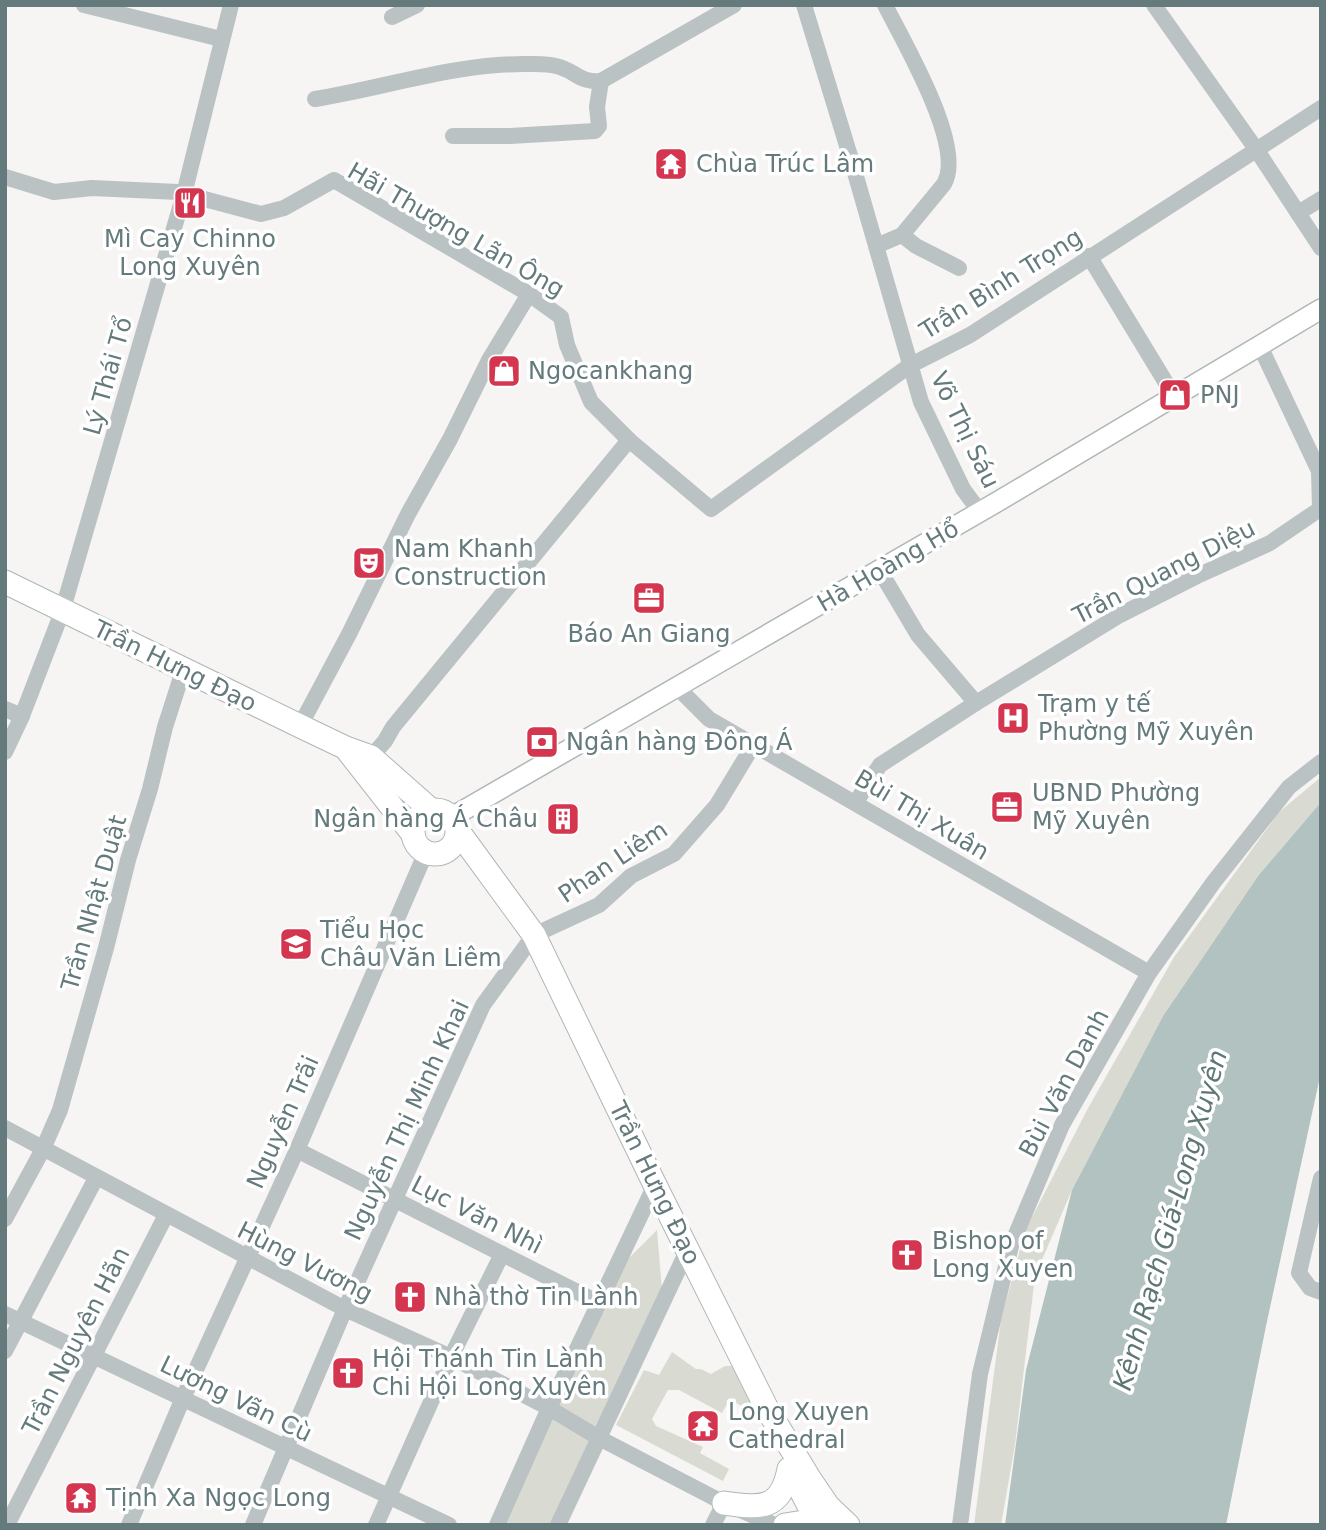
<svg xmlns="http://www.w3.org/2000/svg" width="1326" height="1530" font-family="'DejaVu Sans',sans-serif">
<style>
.green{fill:#d9dbd3}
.water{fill:#b2c2c1}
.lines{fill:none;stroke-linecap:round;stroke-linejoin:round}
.major-casing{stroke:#afb7b8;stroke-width:22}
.highway-casing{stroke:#afb6b7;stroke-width:25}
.minor{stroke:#bbc2c3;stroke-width:16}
.major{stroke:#fff;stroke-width:19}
.highway{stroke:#fff;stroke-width:23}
.labels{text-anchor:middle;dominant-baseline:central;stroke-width:7;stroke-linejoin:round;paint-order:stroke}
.poi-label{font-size:24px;fill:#647a7c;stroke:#fff;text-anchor:start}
.street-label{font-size:24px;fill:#647a7c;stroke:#fff}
.water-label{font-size:26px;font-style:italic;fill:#5e7774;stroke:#fff}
</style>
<rect width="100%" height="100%" fill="#f6f5f3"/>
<!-- green -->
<g class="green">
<polygon points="1321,777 1321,802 1258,876 1163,1016 1072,1190 1035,1276 1015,1445 1001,1525 974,1525 1001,1320 1025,1231 1087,1110 1174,957 1279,812"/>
<polygon points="657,1230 663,1302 559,1525 499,1525 611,1276"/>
<polygon points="672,1352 696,1369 701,1369 711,1374 725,1366 732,1366 755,1412 729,1400 722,1413 679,1390 668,1390 652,1419 656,1426 703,1447 700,1453 729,1469 723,1481 616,1425 644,1370 659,1375"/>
</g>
<!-- water -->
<polygon class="water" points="1321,802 1321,1072 1266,1326 1226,1525 1005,1525 1026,1370 1072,1190 1163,1016 1258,876"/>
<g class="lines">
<defs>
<polyline id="major" points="452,817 997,502 1321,309"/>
<g id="highway">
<polyline points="5,582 300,726 346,748 371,757 431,810"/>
<polyline points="348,751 413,834"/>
<circle cx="435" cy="832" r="22"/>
<polyline points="458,831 534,935 655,1185 766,1407 809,1478 828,1506 848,1525"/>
<polyline points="795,1479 819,1525"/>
<path d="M724 1503C760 1508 781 1511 789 1469"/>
<polyline points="785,1525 816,1520 830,1521"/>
</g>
</defs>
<!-- major casing -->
<use href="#major" class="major-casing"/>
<!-- highway casing -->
<use href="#highway" class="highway-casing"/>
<!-- minor -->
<g class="minor">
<polyline points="84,5 221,39"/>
<polyline points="804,5 851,159 921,402 963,489 980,512"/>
<polyline points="1154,5 1256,149 1321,248"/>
<polyline points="392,17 417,5"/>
<path d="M315 99C384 88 453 64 524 64 534 64 547 63 556 66 575 70 579 83 601 81L734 5"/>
<polyline points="453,136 510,136 595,131 599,126 597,107 601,81"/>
<polyline points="5,177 54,192 92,188 178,192 261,214 284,208 334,180 529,294 561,317 567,345 591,402 629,440 711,509 909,366 970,335 1321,108"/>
<polyline points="1298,213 1321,199"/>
<polyline points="902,235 916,246 959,268"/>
<path d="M876 246 902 235 944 184C966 147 904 43 885 5"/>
<polyline points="1089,256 1174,396"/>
<polyline points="880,571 918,635 976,703"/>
<polyline points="678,688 709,719 1149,973"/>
<polyline points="5,709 22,716"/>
<polyline points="300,726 349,634 408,514 450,439 489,360 529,294"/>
<polyline points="5,752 22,716 62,612 184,194 231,5"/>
<polyline points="371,757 385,741 393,727 629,440"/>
<polyline points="856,802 880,765 976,703 1120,615 1197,576 1270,543 1320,509 1319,471 1260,346"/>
<polyline points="5,1128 345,1309 451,1357 549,1408 599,1438 724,1503 775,1525"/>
<polyline points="297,1150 599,1303"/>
<polyline points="1321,1178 1299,1273 1310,1288 1321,1292"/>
<polyline points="5,1219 43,1149 60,1110 106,948 128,860 150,789 165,727 184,668"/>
<polyline points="5,1314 449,1525"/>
<polyline points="5,1351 96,1178"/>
<polyline points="7,1525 166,1215"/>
<polyline points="129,1525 183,1398 297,1150 426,852"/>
<polyline points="253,1525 345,1309 483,1005 534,935 599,905 631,876 674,854 717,805 754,744"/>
<polyline points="376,1525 451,1357 502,1254"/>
<polyline points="497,1525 549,1408 655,1185"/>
<polyline points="558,1525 687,1251"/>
<polyline points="713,1525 724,1503"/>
<polyline points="960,1525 980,1374 1011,1246 1062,1125 1149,973 1213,883 1289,787 1321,762"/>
</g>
<!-- major -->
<use href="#major" class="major"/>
<!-- highway -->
<use href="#highway" class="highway"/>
</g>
<!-- icons -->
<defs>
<symbol id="temple-square" viewBox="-11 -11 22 22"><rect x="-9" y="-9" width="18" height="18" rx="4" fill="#d4354f" stroke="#fff"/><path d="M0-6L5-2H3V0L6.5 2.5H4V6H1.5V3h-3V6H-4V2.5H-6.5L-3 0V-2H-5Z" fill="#fff"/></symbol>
<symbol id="restaurant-square" viewBox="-11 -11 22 22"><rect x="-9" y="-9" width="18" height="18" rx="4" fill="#d4354f" stroke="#fff"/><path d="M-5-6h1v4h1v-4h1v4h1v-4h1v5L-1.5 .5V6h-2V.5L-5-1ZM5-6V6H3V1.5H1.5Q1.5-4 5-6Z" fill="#fff"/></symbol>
<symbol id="shop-square" viewBox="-11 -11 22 22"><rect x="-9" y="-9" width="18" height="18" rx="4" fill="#d4354f" stroke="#fff"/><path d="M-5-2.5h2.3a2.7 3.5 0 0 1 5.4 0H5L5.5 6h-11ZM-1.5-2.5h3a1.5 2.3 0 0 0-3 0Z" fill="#fff"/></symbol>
<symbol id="theatre-square" viewBox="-11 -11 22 22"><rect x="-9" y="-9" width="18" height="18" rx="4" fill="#d4354f" stroke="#fff"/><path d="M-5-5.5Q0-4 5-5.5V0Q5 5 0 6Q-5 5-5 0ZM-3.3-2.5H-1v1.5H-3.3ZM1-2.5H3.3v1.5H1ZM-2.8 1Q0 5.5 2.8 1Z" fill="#fff"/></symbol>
<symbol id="office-square" viewBox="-11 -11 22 22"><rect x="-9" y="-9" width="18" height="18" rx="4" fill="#d4354f" stroke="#fff"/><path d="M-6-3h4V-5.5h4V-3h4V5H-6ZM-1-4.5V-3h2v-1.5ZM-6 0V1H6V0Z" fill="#fff"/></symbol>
<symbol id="hospital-square" viewBox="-11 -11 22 22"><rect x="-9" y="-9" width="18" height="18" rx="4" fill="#d4354f" stroke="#fff"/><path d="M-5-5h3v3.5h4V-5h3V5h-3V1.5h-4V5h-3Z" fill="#fff"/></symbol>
<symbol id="bank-square" viewBox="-11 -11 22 22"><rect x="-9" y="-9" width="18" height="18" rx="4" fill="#d4354f" stroke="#fff"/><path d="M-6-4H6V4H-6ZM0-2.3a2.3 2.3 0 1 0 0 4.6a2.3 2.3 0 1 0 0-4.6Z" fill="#fff"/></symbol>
<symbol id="building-square" viewBox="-11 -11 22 22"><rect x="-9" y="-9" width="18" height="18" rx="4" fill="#d4354f" stroke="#fff"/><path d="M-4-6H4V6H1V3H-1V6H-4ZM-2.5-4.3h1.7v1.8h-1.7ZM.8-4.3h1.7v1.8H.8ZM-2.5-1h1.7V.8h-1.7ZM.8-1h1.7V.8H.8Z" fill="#fff"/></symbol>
<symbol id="school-square" viewBox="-11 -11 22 22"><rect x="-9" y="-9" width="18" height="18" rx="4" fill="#d4354f" stroke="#fff"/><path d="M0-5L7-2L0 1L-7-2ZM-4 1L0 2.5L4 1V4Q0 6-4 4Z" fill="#fff"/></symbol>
<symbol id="church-square" viewBox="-11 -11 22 22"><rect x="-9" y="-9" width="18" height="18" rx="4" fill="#d4354f" stroke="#fff"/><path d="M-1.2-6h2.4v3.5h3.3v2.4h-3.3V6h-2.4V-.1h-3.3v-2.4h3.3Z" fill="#fff"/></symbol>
</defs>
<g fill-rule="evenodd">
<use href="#temple-square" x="652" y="145" width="38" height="38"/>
<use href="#restaurant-square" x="171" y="184" width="38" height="38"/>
<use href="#shop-square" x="485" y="352" width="38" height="38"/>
<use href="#shop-square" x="1156" y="376" width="38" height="38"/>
<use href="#theatre-square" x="350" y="544" width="38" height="38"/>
<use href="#office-square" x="630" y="579" width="38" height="38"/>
<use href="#hospital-square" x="994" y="699" width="38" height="38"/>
<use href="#bank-square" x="523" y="723" width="38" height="38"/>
<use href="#office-square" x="988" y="788" width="38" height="38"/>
<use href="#building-square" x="544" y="800" width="38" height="38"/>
<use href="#school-square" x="277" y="925" width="38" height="38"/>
<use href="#church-square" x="888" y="1236" width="38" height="38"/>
<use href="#church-square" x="391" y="1278" width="38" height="38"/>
<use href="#church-square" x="329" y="1354" width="38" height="38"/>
<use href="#temple-square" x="684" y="1407" width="38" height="38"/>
<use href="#temple-square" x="62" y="1479" width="38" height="38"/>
</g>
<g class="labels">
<!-- poi labels -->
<g class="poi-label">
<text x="696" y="164">Chùa Trúc Lâm</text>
<text x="190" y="239" text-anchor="middle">Mì Cay Chinno<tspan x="190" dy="28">Long Xuyên</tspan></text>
<text x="528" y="371">Ngocankhang</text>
<text x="1200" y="395">PNJ</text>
<text x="394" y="549">Nam Khanh<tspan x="394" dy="28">Construction</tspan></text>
<text x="649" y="634" text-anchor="middle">Báo An Giang</text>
<text x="1038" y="704">Trạm y tế<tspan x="1038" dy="28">Phường Mỹ Xuyên</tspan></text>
<text x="566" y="742">Ngân hàng Đông Á</text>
<text x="1032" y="793">UBND Phường<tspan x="1032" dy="28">Mỹ Xuyên</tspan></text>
<text x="538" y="819" text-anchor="end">Ngân hàng Á Châu</text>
<text x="320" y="930">Tiểu Học<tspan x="320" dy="28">Châu Văn Liêm</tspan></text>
<text x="932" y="1241">Bishop of<tspan x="932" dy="28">Long Xuyen</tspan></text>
<text x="434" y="1297">Nhà thờ Tin Lành</text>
<text x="372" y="1359">Hội Thánh Tin Lành<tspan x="372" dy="28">Chi Hội Long Xuyên</tspan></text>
<text x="728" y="1412">Long Xuyen<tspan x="728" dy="28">Cathedral</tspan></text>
<text x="106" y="1498">Tịnh Xa Ngọc Long</text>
</g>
<!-- street labels -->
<g class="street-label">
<text transform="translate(456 230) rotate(30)">Hãi Thượng Lãn Ông</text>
<text transform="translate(1001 284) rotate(-32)">Trần Bình Trọng</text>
<text transform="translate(108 376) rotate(-74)">Lý Thái Tổ</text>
<text transform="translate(965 430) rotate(64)">Võ Thị Sáu</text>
<text transform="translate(888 566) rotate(-30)">Hà Hoàng Hổ</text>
<text transform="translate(1164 572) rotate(-27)">Trần Quang Diệu</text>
<text transform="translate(175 666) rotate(26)">Trần Hưng Đạo</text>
<text transform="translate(922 815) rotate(31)">Bùi Thị Xuân</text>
<text transform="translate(613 862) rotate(-34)">Phan Liêm</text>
<text transform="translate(94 903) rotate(-74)">Trần Nhật Duật</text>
<text transform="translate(1064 1083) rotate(-62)">Bùi Văn Danh</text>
<text transform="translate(407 1120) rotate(-65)">Nguyễn Thị Minh Khai</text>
<text transform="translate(283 1122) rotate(-66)">Nguyễn Trãi</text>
<text transform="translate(655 1183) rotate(64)">Trần Hưng Đạo</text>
<text transform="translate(477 1215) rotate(27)">Lục Văn Nhì</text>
<text transform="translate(305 1262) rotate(27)">Hùng Vương</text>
<text transform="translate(76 1341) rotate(-63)">Trần Nguyên Hãn</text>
<text transform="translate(236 1399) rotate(26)">Lương Vãn Cù</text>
</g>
<!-- water labels -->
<g class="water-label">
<text transform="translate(1170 1220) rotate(-74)">Kênh Rạch Giá-Long Xuyên</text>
</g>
</g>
<!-- border -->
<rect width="1326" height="1530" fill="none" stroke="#647a7c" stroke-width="14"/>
</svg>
